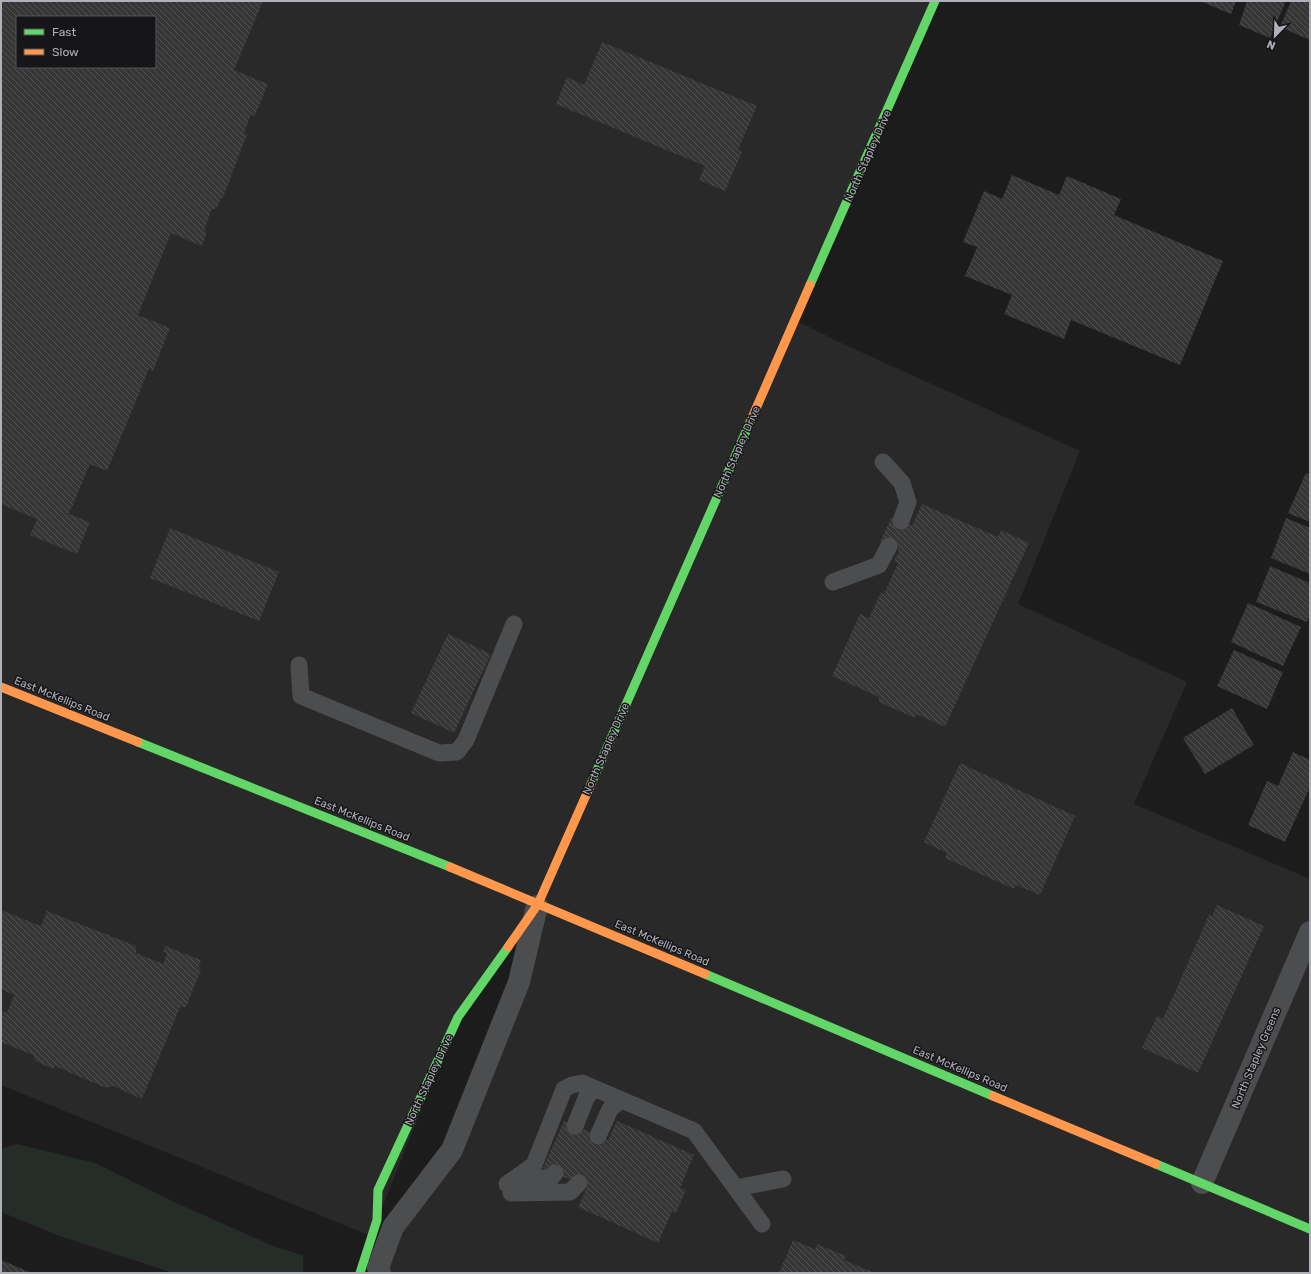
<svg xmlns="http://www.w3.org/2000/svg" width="1311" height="1274" font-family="Rubik,sans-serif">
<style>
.built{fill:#29292a;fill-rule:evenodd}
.green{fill:#262c27}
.building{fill:url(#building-back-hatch);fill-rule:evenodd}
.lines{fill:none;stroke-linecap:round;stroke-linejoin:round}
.lane{stroke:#4c4d4e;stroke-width:17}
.street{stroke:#4c4d4e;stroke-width:22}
.fast{stroke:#63d668;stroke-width:9}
.slow{stroke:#ff974d;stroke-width:9}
.labels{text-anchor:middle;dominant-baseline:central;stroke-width:3;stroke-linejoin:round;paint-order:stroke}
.street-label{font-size:11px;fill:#afb0ba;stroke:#161618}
</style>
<defs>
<pattern id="building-back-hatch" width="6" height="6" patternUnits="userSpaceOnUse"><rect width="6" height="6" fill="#363637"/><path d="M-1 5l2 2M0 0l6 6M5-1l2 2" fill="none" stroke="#515152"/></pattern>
</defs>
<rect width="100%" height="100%" fill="#1c1c1c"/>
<!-- built -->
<path class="built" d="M1 1H935L795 320 843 344 1080 451 1018 604 1187 682 1134 804 1310 879V1273H380L378 1268 452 1149 537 905 458 1017 371 1236 1 1085ZM17 17H155V67H17Z"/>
<!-- green -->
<polygon class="green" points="17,1144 95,1163 170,1200 278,1248 303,1255 303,1273 173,1273 57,1235 1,1212 1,1149"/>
<!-- building -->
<g class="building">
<path d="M1 1H263L234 70 268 84 255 116 251 115 244 133 247 134 223 198H221L217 208 211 210 205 229 206 235 202 246 171 233 138 315 170 328 153 371 149 369 107 471 90 464 69 514 90 522 77 554 30 535 37 519 1 504ZM17 17H155V67H17Z"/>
<polygon points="1200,1 1236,1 1231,14"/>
<polygon points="1247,1 1286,1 1270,38 1239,25"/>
<polygon points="1291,1 1310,1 1310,40 1280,27"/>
<polygon points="602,42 757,106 738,150 742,152 725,191 699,180 705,166 556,104 567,77 584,85"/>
<polygon points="1012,175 1059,195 1067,176 1121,199 1114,215 1223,261 1180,365 1071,320 1064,339 1004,314 1012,295 965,276 977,247 963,242 984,191 1002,199"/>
<polygon points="1306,473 1310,475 1310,522 1288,513"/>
<polygon points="922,504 998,537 1001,530 1029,543 945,727 916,714 915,718 879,702 879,697 832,676 860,614 869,618 881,592 884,594 898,563 894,562 899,550 880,542 892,517 912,526"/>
<polygon points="1286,518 1310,528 1310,574 1271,558"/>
<polygon points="170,528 279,572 259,621 150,578"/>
<polygon points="1270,566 1310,583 1310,614 1307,622 1256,602"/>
<polygon points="1248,603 1301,627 1283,666 1231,642"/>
<polygon points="448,634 491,654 454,733 411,713"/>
<polygon points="1234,650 1283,672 1267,709 1217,686"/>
<polygon points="1232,708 1254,745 1205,774 1183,738"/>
<polygon points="1293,752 1310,760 1310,787 1285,842 1248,825 1267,781 1278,786"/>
<polygon points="960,763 1075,816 1040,895 1016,885 1014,889 945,858 947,853 924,842"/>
<polygon points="1217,905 1264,926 1198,1073 1142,1048 1157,1016 1163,1019 1209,915 1212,916"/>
<polygon points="1,910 41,926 47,911 136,946 136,953 163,964 167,953 163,952 165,946 201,960 199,967 201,970 186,1007 180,1007 142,1099 113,1086 106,1088 55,1066 54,1069 35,1061 33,1055 1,1042 1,1011 7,1013 14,995 1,989"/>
<polygon points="564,1121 608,1140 617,1121 694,1155 680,1188 686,1190 676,1213 672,1212 658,1243 578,1207 587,1187 543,1168"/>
<polygon points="793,1240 815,1249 817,1244 846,1256 844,1260 875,1273 779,1273"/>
<polygon points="1,1260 32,1273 1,1273"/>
</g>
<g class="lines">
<!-- lane -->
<g class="lane">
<polyline points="883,462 902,483 908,502 901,521"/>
<polyline points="833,582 879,565 889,546"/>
<polyline points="299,665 301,696 439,753 457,752 466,740 514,624"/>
<polyline points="575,1126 587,1096 595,1089"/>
<polyline points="598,1136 610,1109 621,1100"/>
<polyline points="512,1183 552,1177 555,1173"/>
<polyline points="507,1184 534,1165 564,1089 572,1085 582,1083 694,1131 762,1224"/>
<polyline points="736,1188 783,1179"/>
<polyline points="511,1193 570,1192 579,1183"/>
</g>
<!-- street -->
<g class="street">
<polyline points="1202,1183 1310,932"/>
<polyline points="380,1273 378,1268 393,1227 452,1150 519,982 537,906"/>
</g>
<!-- fast -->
<g class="fast">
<polyline points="810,285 935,1"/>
<polyline points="138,742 450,867"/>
<polyline points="591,784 751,420"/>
<polyline points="705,974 993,1096"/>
<polyline points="1156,1164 1310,1229"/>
<polyline points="360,1273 377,1220 378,1190 458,1017 508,947"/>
</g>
<!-- slow -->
<g class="slow">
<polyline points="751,420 810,285"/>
<polyline points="1,687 138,742"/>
<polyline points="450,867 705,974"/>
<polyline points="508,947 538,904 591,784"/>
<polyline points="993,1096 1156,1164"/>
</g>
</g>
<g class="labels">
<!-- street labels -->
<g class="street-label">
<text transform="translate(868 156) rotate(-66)">North Stapley Drive</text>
<text transform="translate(737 452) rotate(-66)">North Stapley Drive</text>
<text transform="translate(62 699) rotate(22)">East McKellips Road</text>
<text transform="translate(606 749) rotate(-66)">North Stapley Drive</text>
<text transform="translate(362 819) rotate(22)">East McKellips Road</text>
<text transform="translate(662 943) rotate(23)">East McKellips Road</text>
<text transform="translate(1256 1058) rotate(-67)">North Stapley Greens</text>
<text transform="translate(960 1069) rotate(23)">East McKellips Road</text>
<text transform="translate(429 1080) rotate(-65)">North Stapley Drive</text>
</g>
</g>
<!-- border -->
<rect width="1311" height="1274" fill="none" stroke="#afb0ba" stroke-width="4"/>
<!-- legend -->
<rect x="16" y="16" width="140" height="52" fill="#161618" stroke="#535459"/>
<rect x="24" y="29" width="20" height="6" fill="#63d668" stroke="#535459"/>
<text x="52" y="36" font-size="12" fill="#afb0ba">Fast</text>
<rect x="24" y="49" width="20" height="6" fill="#ff974d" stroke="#535459"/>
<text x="52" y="56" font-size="12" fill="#afb0ba">Slow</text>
<!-- north arrow -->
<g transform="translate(1275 36) rotate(203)" stroke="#161618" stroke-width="3" paint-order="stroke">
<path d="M0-3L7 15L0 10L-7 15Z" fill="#afb0ba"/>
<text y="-6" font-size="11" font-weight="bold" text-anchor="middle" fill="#afb0ba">N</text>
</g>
</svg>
